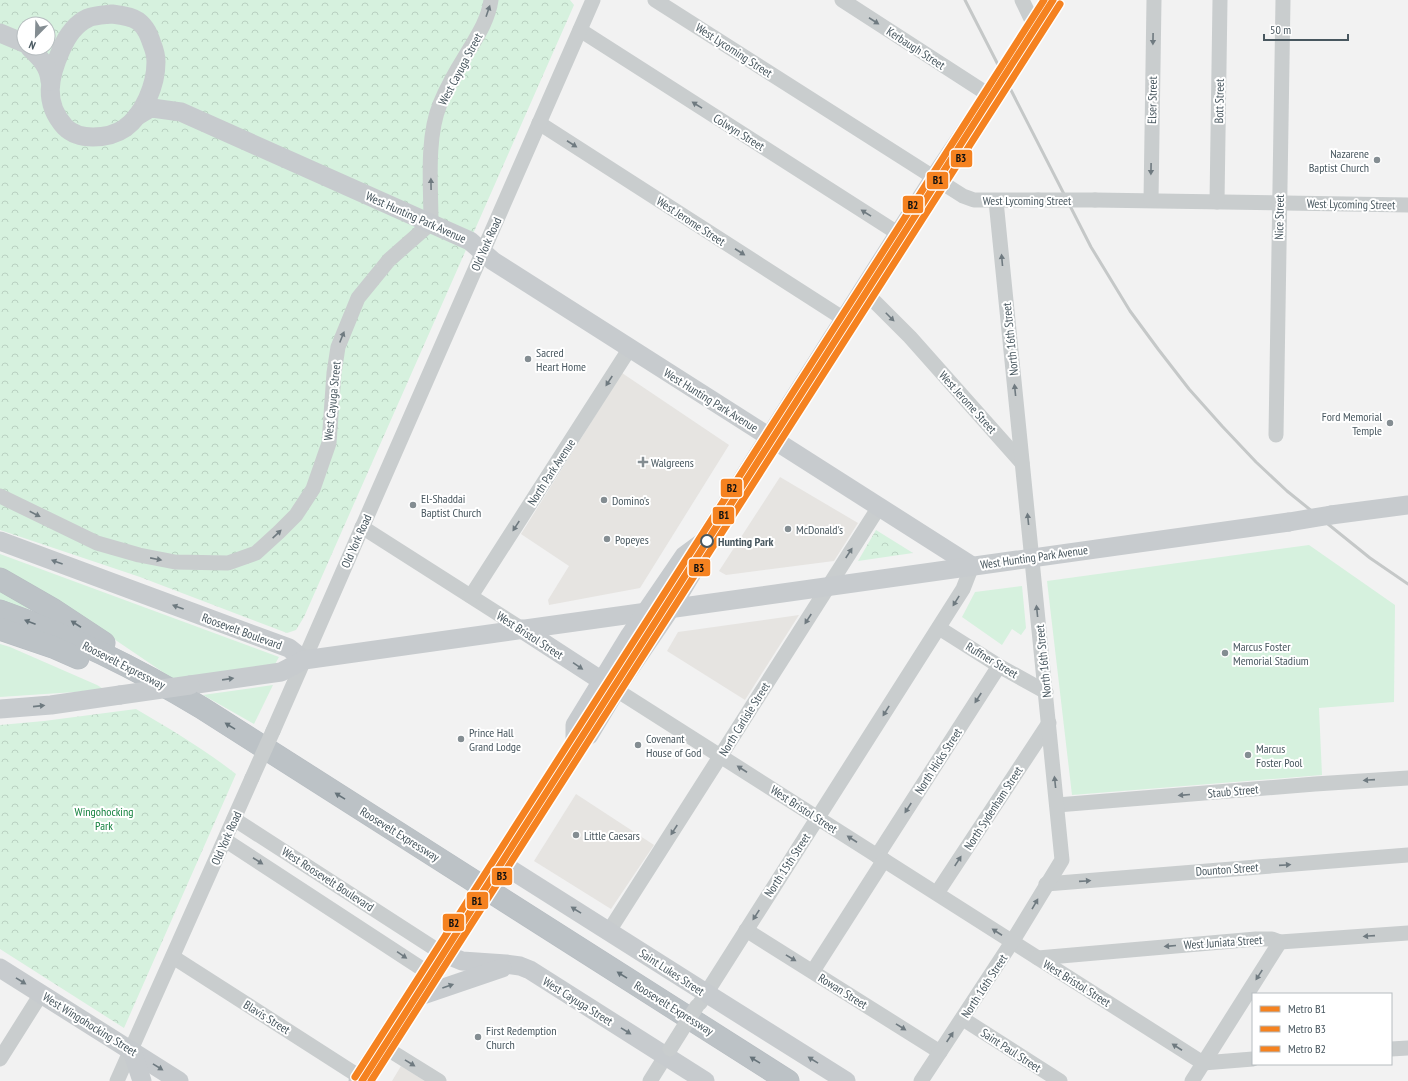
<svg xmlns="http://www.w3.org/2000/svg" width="1408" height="1081" font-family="'PT Sans Narrow',sans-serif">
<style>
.commercial{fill:#e6e4e1}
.green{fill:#d6f1de}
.forest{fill:url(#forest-crowns);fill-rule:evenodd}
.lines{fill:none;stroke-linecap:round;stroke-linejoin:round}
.highway-casing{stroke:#b7bdc2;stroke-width:23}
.minor{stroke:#c9cdce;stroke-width:15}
.major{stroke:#c7cbce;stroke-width:19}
.highway{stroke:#bcc2c6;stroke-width:22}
.rail{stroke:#c5c8c8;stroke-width:3}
.minor-bridge{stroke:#c9cdce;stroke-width:15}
.major-bridge{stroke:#c7cbce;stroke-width:19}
.metro-1-casing{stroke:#fff;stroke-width:10}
.metro-2-casing{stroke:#fff;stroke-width:10}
.metro-3-casing{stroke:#fff;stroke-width:10}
.metro-1{stroke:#f58220;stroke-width:7}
.metro-2{stroke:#f58220;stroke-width:7}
.metro-3{stroke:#f58220;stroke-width:7}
.oneway{fill:#6f7a80}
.oneway2{fill:#6e7a80}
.oneway3{fill:#657279}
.poi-dot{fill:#848d92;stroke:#fff;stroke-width:1.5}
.stop-dot{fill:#fff;stroke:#48575f;stroke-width:2}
.labels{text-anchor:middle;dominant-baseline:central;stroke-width:4;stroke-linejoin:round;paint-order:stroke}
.street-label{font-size:12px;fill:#48575f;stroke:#fff}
.poi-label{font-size:12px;fill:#48575f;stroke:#fff;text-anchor:start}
.stop-label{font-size:12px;font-weight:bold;fill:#48575f;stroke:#fff;text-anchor:start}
.park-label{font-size:12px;fill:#168340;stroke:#fff}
.line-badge{stroke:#fff;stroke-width:1.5}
.pale-badge-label{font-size:11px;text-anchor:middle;font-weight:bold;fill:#111}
</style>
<defs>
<pattern id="forest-crowns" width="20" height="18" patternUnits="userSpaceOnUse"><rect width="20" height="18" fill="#d6f1de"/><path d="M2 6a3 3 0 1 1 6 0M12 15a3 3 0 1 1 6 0" fill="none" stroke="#b9d1c1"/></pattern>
</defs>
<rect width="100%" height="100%" fill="#f2f2f2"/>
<!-- commercial -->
<g class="commercial">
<polygon points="622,373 729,445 640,588 549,605 548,600 569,566 521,534"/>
<polygon points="780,477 858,523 834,561 726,575 719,571"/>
<polygon points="799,615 745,700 667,651 678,632"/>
<polygon points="576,794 654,845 611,909 534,861"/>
<polygon points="401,1066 425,1081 392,1081"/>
</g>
<!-- green -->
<g class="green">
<polygon points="1309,545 1395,605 1394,702 1319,708 1322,775 1072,795 1047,581"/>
<polygon points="0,554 279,657 274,666 173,679 83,618 0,572"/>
<polygon points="1022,586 1026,628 1021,635 1012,629 1002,645 962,617 975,592"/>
<polygon points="0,588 43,614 0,600"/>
<polygon points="0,644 10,647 97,685 105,690 0,697"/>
<polygon points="273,685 254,724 203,695"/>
</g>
<!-- forest -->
<g class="forest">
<path d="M0 0H570L574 5 304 617 296 630 287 633 140 577 0 530ZM24 24H48V48H24Z"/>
<polygon points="876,530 913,553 858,561"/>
<path d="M136 709C170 729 204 749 236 774L124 1028 0 949V725L44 721Z"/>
</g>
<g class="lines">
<defs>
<g id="highway">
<polyline points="0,579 54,610 104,643"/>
<path d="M0 611C71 636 138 669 202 708L788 1081"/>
<polyline points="0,629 53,647 78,658"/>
</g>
</defs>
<!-- highway casing -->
<use href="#highway" class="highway-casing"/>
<!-- minor -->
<g class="minor">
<polyline points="655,0 963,196 974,200 1038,200"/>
<polyline points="842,0 989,95"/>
<polyline points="1022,0 1034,25"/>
<polyline points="580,30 899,234"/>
<polyline points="539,123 844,319"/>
<polyline points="1095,200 1408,205"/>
<polyline points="1151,200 1154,0"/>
<polyline points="1217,202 1220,0"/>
<polyline points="863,290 910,337 1022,463"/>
<polyline points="1276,435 1283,0"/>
<path d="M0 496 97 543 139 555 175 562 228 563 256 553 279 532 296 515 313 489 329 443 334 373 338 347 358 298 389 260 431 223C431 187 426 138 440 104 447 87 456 71 466 55 476 38 488 21 491 0"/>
<polyline points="362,527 522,629"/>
<polyline points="471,596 630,348"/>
<polyline points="939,628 999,666 1046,692"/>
<polyline points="607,684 1203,1063 1253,1059"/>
<polyline points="273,731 593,0"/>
<polyline points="1057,805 1315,784 1408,778"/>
<polyline points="234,819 440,952"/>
<polyline points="225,840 427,972"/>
<polyline points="877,856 999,666"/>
<polyline points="1046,884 1408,855"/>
<polyline points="937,893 1049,723"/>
<polyline points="746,930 940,1052"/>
<polyline points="609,931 879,507"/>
<polyline points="173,957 360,1077"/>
<polyline points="1038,958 1256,939 1272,939 1280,942 1408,933"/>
<polyline points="813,971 884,860"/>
<polyline points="700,1003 963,589 972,566"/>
<polyline points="963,1019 1060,1081"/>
<polyline points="381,1045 439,1081"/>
<polyline points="1391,1049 1408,1048"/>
<polyline points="0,1059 41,994"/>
<polyline points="117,1081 252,778"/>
<polyline points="650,1081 670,1049"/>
<polyline points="921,1081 1012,942 1062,860 996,201"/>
<polyline points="1192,1081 1280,942"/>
</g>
<!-- major -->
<g class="major">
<path d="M112 14C120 15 131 16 138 21 146 27 149 35 152 44 154 49 156 56 156 62 156 85 144 114 125 128 115 135 104 137 93 137 82 137 72 134 65 127 43 103 49 77 61 50 66 38 75 24 88 18 95 15 104 15 112 14Z"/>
<polyline points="0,33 24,43"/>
<path d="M30 48C40 58 49 66 50 81"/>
<polyline points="1010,63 1050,0"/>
<polyline points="137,116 147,110 152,108 181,112 470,241 493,261 972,566"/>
<polyline points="1331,515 1408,505"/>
<polyline points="0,541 289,648 304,660"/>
<polyline points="522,629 602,681"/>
<polyline points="190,685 281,672 304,660 1289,522"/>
<polyline points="0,709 51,705 120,695"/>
<polyline points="575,743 575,725 630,635 684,556 703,542"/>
<polyline points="499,862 706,993 846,1081"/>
<polyline points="494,869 575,743 589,735 622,680 671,608 698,563 704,540 934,178 991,93"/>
<polyline points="440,952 462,961 506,964 520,966 530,970 705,1081"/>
<polyline points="0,968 179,1081"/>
<polyline points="411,999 502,968"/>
<polyline points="132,1051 142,1081"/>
<polyline points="358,1081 462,919"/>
</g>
<!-- highway -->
<use href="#highway" class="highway"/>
<!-- rail -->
<polyline class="rail" points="965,0 1091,247 1130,311 1158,349 1189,389 1222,426 1256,462 1287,491 1370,558 1408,584"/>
<!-- minor-bridge -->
<g class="minor-bridge">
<polyline points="1038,200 1095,200"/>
<polyline points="252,778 273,731"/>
<polyline points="670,1049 697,1006"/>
</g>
<!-- major-bridge -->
<g class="major-bridge">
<polyline points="991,93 1010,63"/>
<polyline points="1289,522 1331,515"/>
<polyline points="120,695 190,685"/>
<polyline points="462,919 494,869"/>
</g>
<defs>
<polyline id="metro-1" points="362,1081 1053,0"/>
<polyline id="metro-2" points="371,1081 1060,4"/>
<polyline id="metro-3" points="355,1077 1044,0"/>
</defs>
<!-- metro-1 casing -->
<use href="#metro-1" class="metro-1-casing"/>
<!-- metro-2 casing -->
<use href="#metro-2" class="metro-2-casing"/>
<!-- metro-3 casing -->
<use href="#metro-3" class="metro-3-casing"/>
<!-- metro-1 -->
<use href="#metro-1" class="metro-1"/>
<!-- metro-2 -->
<use href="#metro-2" class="metro-2"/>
<!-- metro-3 -->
<use href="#metro-3" class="metro-3"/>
</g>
<!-- one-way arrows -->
<defs><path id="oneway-solid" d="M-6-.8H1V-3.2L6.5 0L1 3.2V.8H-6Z"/></defs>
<g class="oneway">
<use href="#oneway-solid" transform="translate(488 11) rotate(-71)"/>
<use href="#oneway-solid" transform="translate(874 21) rotate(33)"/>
<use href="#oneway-solid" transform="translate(1153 39) rotate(91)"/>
<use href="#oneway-solid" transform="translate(697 105) rotate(-148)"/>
<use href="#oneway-solid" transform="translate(572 144) rotate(33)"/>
<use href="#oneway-solid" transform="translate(1151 169) rotate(91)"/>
<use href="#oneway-solid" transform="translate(431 184) rotate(-91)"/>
<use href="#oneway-solid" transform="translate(866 213) rotate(-148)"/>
<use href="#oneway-solid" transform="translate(740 252) rotate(33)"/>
<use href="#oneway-solid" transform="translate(1002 260) rotate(-95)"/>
<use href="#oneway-solid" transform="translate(890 317) rotate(45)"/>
<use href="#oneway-solid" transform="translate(342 337) rotate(-68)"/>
<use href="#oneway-solid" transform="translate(609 381) rotate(123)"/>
<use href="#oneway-solid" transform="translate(1015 390) rotate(-96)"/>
<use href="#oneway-solid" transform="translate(35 514) rotate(27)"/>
<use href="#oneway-solid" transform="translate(1028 519) rotate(-96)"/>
<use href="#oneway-solid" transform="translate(516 526) rotate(123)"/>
<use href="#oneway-solid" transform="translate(277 534) rotate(-43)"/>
<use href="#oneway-solid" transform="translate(849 553) rotate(-57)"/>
<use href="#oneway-solid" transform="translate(156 559) rotate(11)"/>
<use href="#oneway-solid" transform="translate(956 601) rotate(122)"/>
<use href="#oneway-solid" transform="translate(1037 611) rotate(-96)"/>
<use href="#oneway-solid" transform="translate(808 619) rotate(123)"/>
<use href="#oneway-solid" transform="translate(978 698) rotate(123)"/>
<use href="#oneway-solid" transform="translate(886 711) rotate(122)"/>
<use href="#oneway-solid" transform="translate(742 769) rotate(-147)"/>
<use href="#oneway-solid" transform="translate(1369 780) rotate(176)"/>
<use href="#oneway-solid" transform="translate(1055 782) rotate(-96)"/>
<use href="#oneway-solid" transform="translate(1184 795) rotate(175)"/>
<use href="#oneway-solid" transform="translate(908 808) rotate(123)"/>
<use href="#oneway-solid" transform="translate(674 830) rotate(123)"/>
<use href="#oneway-solid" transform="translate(852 839) rotate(-147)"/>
<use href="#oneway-solid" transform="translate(258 861) rotate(33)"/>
<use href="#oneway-solid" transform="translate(958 861) rotate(-57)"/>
<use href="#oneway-solid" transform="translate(1285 865) rotate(-4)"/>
<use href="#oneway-solid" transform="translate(1085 881) rotate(-4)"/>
<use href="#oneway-solid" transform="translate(1035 904) rotate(-60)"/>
<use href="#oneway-solid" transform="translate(756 915) rotate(123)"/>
<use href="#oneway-solid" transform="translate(997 932) rotate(-147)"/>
<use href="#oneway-solid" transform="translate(1369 936) rotate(176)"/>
<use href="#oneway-solid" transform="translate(1170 946) rotate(175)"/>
<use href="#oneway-solid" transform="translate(402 955) rotate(34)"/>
<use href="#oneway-solid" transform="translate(791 958) rotate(31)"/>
<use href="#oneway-solid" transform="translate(1259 975) rotate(123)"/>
<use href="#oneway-solid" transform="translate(901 1027) rotate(32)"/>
<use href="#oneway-solid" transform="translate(950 1037) rotate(-56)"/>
<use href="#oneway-solid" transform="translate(1177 1047) rotate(-147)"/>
<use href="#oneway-solid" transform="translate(410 1063) rotate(32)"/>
</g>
<g class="oneway2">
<use href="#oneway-solid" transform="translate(57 562) rotate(-160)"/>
<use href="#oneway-solid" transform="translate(178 607) rotate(-160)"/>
<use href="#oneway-solid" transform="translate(578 666) rotate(34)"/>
<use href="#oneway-solid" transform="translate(228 679) rotate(-8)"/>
<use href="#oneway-solid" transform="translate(39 706) rotate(-6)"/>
<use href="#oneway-solid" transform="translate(576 910) rotate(-148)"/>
<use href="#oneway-solid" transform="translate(21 981) rotate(32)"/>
<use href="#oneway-solid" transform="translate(448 986) rotate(-19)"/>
<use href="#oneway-solid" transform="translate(626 1031) rotate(32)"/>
<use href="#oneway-solid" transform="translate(813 1060) rotate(-148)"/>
<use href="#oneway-solid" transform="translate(158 1067) rotate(32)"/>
</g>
<g class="oneway3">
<use href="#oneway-solid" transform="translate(30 622) rotate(-159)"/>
<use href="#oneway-solid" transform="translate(76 624) rotate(-147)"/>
<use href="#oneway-solid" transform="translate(230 726) rotate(-148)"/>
<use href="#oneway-solid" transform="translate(340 796) rotate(-148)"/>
<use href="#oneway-solid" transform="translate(622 975) rotate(-148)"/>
<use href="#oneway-solid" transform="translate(755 1060) rotate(-148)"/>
</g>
<!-- markers -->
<g class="poi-dot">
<circle cx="1377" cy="160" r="4"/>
<circle cx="528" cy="359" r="4"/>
<circle cx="1390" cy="423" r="4"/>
<path d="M641 456h4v4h4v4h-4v4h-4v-4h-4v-4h4z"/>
<circle cx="604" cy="500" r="4"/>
<circle cx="413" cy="505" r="4"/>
<circle cx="788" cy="529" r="4"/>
<circle cx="607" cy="539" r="4"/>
<circle cx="1225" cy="653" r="4"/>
<circle cx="461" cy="739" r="4"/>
<circle cx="638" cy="745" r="4"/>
<circle cx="1248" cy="755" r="4"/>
<circle cx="576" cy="835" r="4"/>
<circle cx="478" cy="1037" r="4"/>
</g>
<circle class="stop-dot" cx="707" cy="541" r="6"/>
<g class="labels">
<!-- street labels -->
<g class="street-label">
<text transform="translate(916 48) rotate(33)">Kerbaugh Street</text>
<text transform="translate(734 50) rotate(33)">West Lycoming Street</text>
<text transform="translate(460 69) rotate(-62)">West Cayuga Street</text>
<text transform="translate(1152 100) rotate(-89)">Elser Street</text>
<text transform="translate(1219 101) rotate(-89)">Bott Street</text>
<text transform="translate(739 132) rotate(32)">Colwyn Street</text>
<text x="1027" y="200">West Lycoming Street</text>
<text transform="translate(1351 204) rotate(1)">West Lycoming Street</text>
<text transform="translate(416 217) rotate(24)">West Hunting Park Avenue</text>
<text transform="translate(1279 217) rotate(-89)">Nice Street</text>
<text transform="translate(691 221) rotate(33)">West Jerome Street</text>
<text transform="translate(486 244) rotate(-66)">Old York Road</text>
<text transform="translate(1010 339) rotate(-96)">North 16th Street</text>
<text transform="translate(711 400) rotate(32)">West Hunting Park Avenue</text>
<text transform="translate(332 401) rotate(-84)">West Cayuga Street</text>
<text transform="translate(968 402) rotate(48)">West Jerome Street</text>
<text transform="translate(551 472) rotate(-57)">North Park Avenue</text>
<text transform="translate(356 541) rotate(-66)">Old York Road</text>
<text transform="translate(1034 557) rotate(-8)">West Hunting Park Avenue</text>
<text transform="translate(242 631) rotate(20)">Roosevelt Boulevard</text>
<text transform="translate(530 635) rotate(33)">West Bristol Street</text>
<text transform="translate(992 660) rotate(31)">Ruffner Street</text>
<text transform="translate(1043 661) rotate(-96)">North 16th Street</text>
<text transform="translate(124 665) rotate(27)">Roosevelt Expressway</text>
<text transform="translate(744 719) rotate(-58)">North Carlisle Street</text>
<text transform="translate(938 761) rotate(-57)">North Hicks Street</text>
<text transform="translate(1233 791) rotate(-5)">Staub Street</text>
<text transform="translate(993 808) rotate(-57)">North Sydenham Street</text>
<text transform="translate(804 809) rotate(33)">West Bristol Street</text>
<text transform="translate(400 834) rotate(32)">Roosevelt Expressway</text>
<text transform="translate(226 838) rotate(-66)">Old York Road</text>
<text transform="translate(787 865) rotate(-57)">North 15th Street</text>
<text transform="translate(1227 869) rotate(-4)">Dounton Street</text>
<text transform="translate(328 879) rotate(33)">West Roosevelt Boulevard</text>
<text transform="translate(1223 942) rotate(-4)">West Juniata Street</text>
<text transform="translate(672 972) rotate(33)">Saint Lukes Street</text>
<text transform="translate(1077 983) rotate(32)">West Bristol Street</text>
<text transform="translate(984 986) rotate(-57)">North 16th Street</text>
<text transform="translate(843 991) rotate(32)">Rowan Street</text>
<text transform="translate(578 1001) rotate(32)">West Cayuga Street</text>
<text transform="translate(674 1008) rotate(32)">Roosevelt Expressway</text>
<text transform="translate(267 1017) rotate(32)">Blavis Street</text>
<text transform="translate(90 1024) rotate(32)">West Wingohocking Street</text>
<text transform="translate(1011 1050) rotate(33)">Saint Paul Street</text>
</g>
<!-- poi labels -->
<g class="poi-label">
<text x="1369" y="153" text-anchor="end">Nazarene<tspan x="1369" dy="14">Baptist Church</tspan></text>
<text x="536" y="352">Sacred<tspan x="536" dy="14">Heart Home</tspan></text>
<text x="1382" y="416" text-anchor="end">Ford Memorial<tspan x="1382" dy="14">Temple</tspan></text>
<text x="651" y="462">Walgreens</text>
<text x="421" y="498">El-Shaddai<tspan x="421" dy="14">Baptist Church</tspan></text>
<text x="612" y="500">Domino's</text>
<text x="796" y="529">McDonald's</text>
<text x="615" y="539">Popeyes</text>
<text x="1233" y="646">Marcus Foster<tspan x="1233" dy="14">Memorial Stadium</tspan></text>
<text x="469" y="732">Prince Hall<tspan x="469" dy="14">Grand Lodge</tspan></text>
<text x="646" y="738">Covenant<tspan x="646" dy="14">House of God</tspan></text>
<text x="1256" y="748">Marcus<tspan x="1256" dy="14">Foster Pool</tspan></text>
<text x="584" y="835">Little Caesars</text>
<text x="486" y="1030">First Redemption<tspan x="486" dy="14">Church</tspan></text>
</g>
<!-- stop labels -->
<g class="stop-label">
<text x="718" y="541">Hunting Park</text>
</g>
<!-- park labels -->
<g class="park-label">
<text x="104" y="811">Wingohocking<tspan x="104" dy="14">Park</tspan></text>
</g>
</g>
<g class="line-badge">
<rect x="950" y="149" width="23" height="19" rx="4" fill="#f58220"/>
<rect x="926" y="171" width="23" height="19" rx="4" fill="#f58220"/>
<rect x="902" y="195" width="22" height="19" rx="4" fill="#f58220"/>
<rect x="720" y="478" width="23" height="20" rx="4" fill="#f58220"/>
<rect x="712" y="506" width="23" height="19" rx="4" fill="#f58220"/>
<rect x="688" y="558" width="23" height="19" rx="4" fill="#f58220"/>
<rect x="491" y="867" width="22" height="19" rx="4" fill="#f58220"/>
<rect x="466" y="891" width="23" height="19" rx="4" fill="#f58220"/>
<rect x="442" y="913" width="23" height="19" rx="4" fill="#f58220"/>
</g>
<g class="pale-badge-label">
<text x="961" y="162">B3</text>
<text x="938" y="184">B1</text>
<text x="913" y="209">B2</text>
<text x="732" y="492">B2</text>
<text x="724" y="519">B1</text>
<text x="699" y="572">B3</text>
<text x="502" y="880">B3</text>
<text x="477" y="905">B1</text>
<text x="454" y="927">B2</text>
</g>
<!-- legend -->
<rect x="1252" y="993" width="140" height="72" fill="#ffffff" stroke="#b6bcbf"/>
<rect x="1260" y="1006" width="20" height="6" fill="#f58220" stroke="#b6bcbf"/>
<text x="1288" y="1013" font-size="12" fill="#48575f">Metro B1</text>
<rect x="1260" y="1026" width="20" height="6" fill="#f58220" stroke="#b6bcbf"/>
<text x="1288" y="1033" font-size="12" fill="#48575f">Metro B3</text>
<rect x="1260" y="1046" width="20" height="6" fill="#f58220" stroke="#b6bcbf"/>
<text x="1288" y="1053" font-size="12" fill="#48575f">Metro B2</text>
<!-- north arrow -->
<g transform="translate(36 36) rotate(203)"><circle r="19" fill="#ffffff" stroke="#b6bcbf"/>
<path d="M0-3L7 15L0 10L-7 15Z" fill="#848d92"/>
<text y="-6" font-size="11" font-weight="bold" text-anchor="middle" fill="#48575f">N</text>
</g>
<!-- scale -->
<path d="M1264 34v6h84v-6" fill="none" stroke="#48575f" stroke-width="2"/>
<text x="1270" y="34" font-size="12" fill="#48575f" stroke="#ffffff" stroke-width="3" paint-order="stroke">50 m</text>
</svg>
